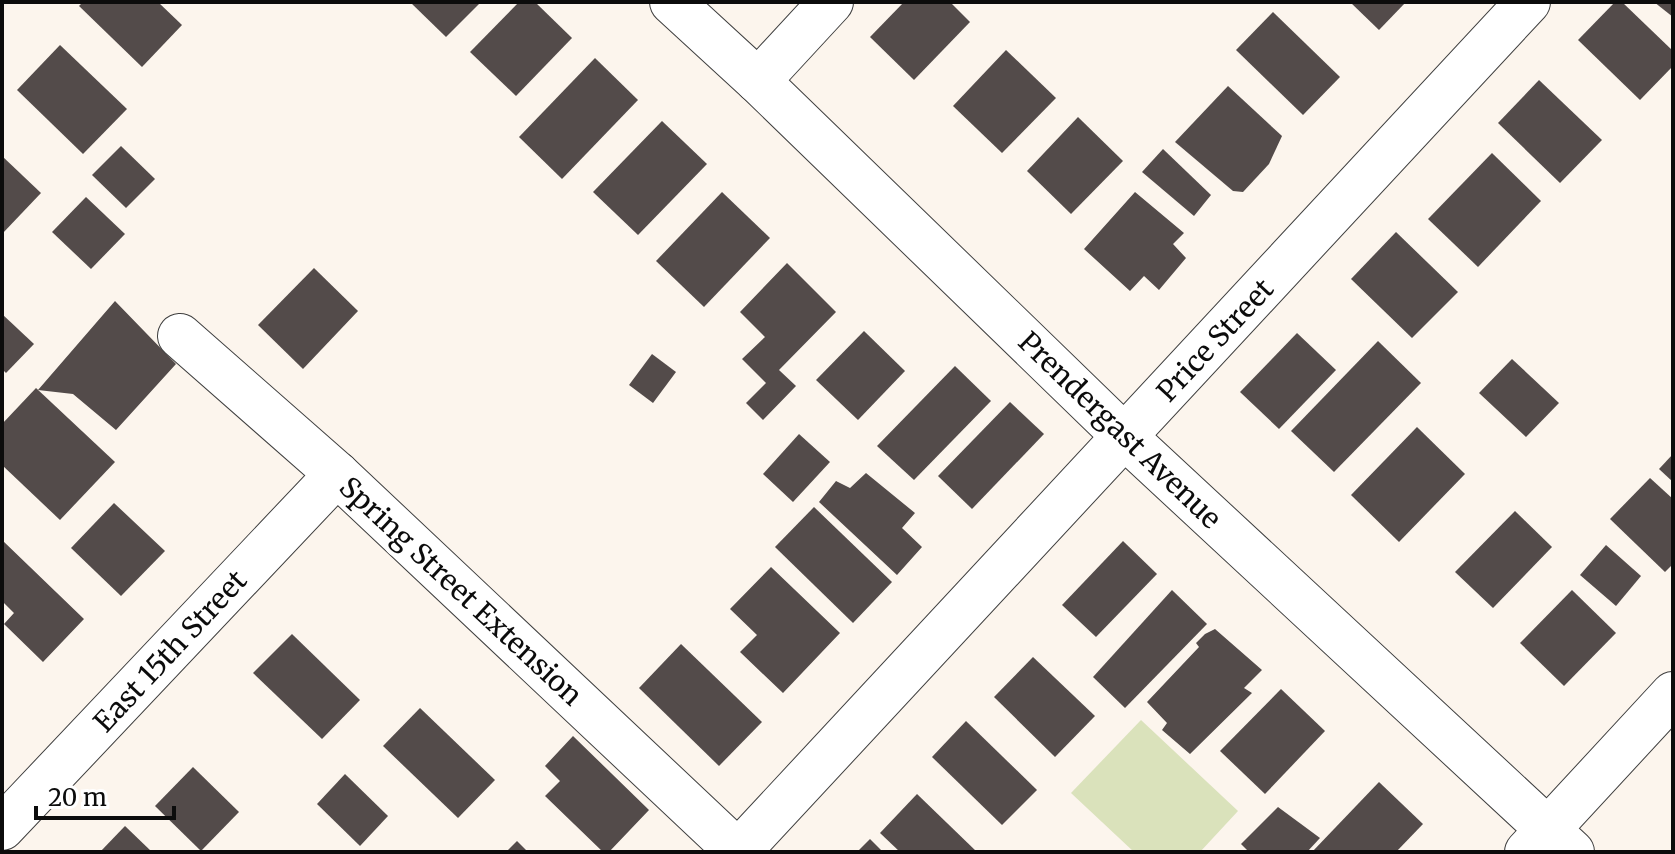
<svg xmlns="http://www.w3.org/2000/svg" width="1675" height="854" font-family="Merriweather,serif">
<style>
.green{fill:#dae2bb}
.building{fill:#534b4a}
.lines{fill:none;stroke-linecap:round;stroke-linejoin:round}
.minor-casing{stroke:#3f3f3f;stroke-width:46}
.minor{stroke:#fff;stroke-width:44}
.labels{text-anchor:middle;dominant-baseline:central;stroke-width:8;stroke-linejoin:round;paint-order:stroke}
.street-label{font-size:28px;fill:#0c0c0c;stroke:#fff}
</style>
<rect width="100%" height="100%" fill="#fcf5ed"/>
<!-- green -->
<polygon class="green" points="1141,720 1238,811 1200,852 1134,852 1071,793"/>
<!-- building -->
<g class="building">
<polygon points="83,2 158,2 182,25 142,67 79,6"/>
<polygon points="410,2 481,2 446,37"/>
<polygon points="519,2 535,2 572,38 516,96 470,52"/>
<polygon points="904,2 950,2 970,22 914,80 870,37"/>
<polygon points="1350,2 1406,2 1379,30"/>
<polygon points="1615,2 1622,2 1673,51 1673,66 1640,100 1578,40"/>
<polygon points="1654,2 1673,2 1673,17"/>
<polygon points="1273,12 1340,77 1303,115 1236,50"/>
<polygon points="60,45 127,109 83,154 17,90"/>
<polygon points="1006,50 1056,98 1002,153 953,106"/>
<polygon points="595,58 638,100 562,179 519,137"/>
<polygon points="1539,80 1602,140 1560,183 1498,123"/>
<polygon points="1228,86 1282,136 1269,164 1243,192 1233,191 1175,142"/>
<polygon points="1078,117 1123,161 1071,214 1027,171"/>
<polygon points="662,121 707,164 638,235 593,192"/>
<polygon points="121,146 155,179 126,208 92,175"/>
<polygon points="1163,149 1211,195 1194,216 1142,172"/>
<polygon points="1492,153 1541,201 1478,267 1428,219"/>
<polygon points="2,156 41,193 2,234"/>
<polygon points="722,192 770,238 704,307 656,261"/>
<polygon points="1135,192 1184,233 1173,244 1186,258 1159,290 1144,276 1130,291 1084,249"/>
<polygon points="86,197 125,234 91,269 52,232"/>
<polygon points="1396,232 1458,292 1412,338 1351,279"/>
<polygon points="787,263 836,312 779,370 796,386 763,420 746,403 766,383 742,359 765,337 740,312"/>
<polygon points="314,268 358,311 303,369 258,325"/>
<polygon points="115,301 176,364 116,430 73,394 38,390"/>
<polygon points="2,314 34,344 6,373 2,369"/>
<polygon points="864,331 905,371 858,420 816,380"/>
<polygon points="1297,333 1336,370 1279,429 1240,392"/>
<polygon points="1378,341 1421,383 1334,472 1291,431"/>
<polygon points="652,354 676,372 653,403 629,385"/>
<polygon points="1512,359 1559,403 1526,437 1479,393"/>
<polygon points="955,366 991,401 914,480 877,446"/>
<polygon points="36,388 115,462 60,520 2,465 2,424"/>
<polygon points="1010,402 1044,434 972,509 938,476"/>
<polygon points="1417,427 1465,474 1399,542 1351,495"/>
<polygon points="799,434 830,462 793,502 763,474"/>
<polygon points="1673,454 1673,482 1659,469"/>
<polygon points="866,473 915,513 902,528 922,547 897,575 819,502 836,481 850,488"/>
<polygon points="1650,478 1673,499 1673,564 1665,572 1610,519"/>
<polygon points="114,503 165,551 121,596 71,548"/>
<polygon points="814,507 892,582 853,623 775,547"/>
<polygon points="1515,511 1552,547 1493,608 1455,572"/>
<polygon points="2,540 84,619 43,662 4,624 14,613 2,601"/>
<polygon points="1123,541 1157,574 1096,637 1062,605"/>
<polygon points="1606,545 1641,576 1616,606 1580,575"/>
<polygon points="771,567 840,633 783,693 740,652 757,635 730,609"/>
<polygon points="1172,590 1207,624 1125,708 1093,677"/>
<polygon points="1572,590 1616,633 1564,686 1520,643"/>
<polygon points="1215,629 1262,670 1244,688 1252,693 1190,754 1162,730 1167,723 1147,702 1199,647 1196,643 1205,634"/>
<polygon points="292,634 360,700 322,739 253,673"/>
<polygon points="681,644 762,722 719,766 639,688"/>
<polygon points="1033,657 1095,716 1055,757 994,697"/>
<polygon points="1281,689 1325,731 1265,794 1220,751"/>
<polygon points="420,708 495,780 458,818 383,746"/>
<polygon points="966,721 1037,790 1002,825 932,757"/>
<polygon points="573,736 649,810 609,852 603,852 545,796 560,781 545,766"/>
<polygon points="193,767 239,812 201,851 155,806"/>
<polygon points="345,774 388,816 360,846 317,804"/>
<polygon points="1379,782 1423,824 1396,852 1312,852"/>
<polygon points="917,794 977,852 900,852 880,833"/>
<polygon points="1278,807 1320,838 1307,852 1249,852 1241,844"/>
<polygon points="125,826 152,852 100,852"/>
<polygon points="870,839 883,852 857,852"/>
<polygon points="517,841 528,852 506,852"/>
</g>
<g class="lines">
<defs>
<g id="minor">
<polyline points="672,2 758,81 1125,437 1572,852"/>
<polyline points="758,81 831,2"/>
<polyline points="180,336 337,474 738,852"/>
<polyline points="2,828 337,474"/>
<polyline points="738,852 1528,2"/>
<polyline points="1527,852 1673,694"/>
</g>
</defs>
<!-- minor casing -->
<use href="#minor" class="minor-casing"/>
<!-- minor -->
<use href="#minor" class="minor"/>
</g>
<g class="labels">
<!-- street labels -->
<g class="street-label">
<text transform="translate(1215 340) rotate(-47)">Price Street</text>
<text transform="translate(1120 430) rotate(44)">Prendergast Avenue</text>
<text transform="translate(461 591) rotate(43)">Spring Street Extension</text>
<text transform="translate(170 651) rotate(-47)">East 15th Street</text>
</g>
</g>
<!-- border -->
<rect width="1675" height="854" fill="none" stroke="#0c0c0c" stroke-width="8"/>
<!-- scale -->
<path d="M36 806v12h138v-12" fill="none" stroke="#0c0c0c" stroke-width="4"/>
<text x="48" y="806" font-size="24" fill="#0c0c0c" stroke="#ffffff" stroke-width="6" paint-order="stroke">20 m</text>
</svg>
